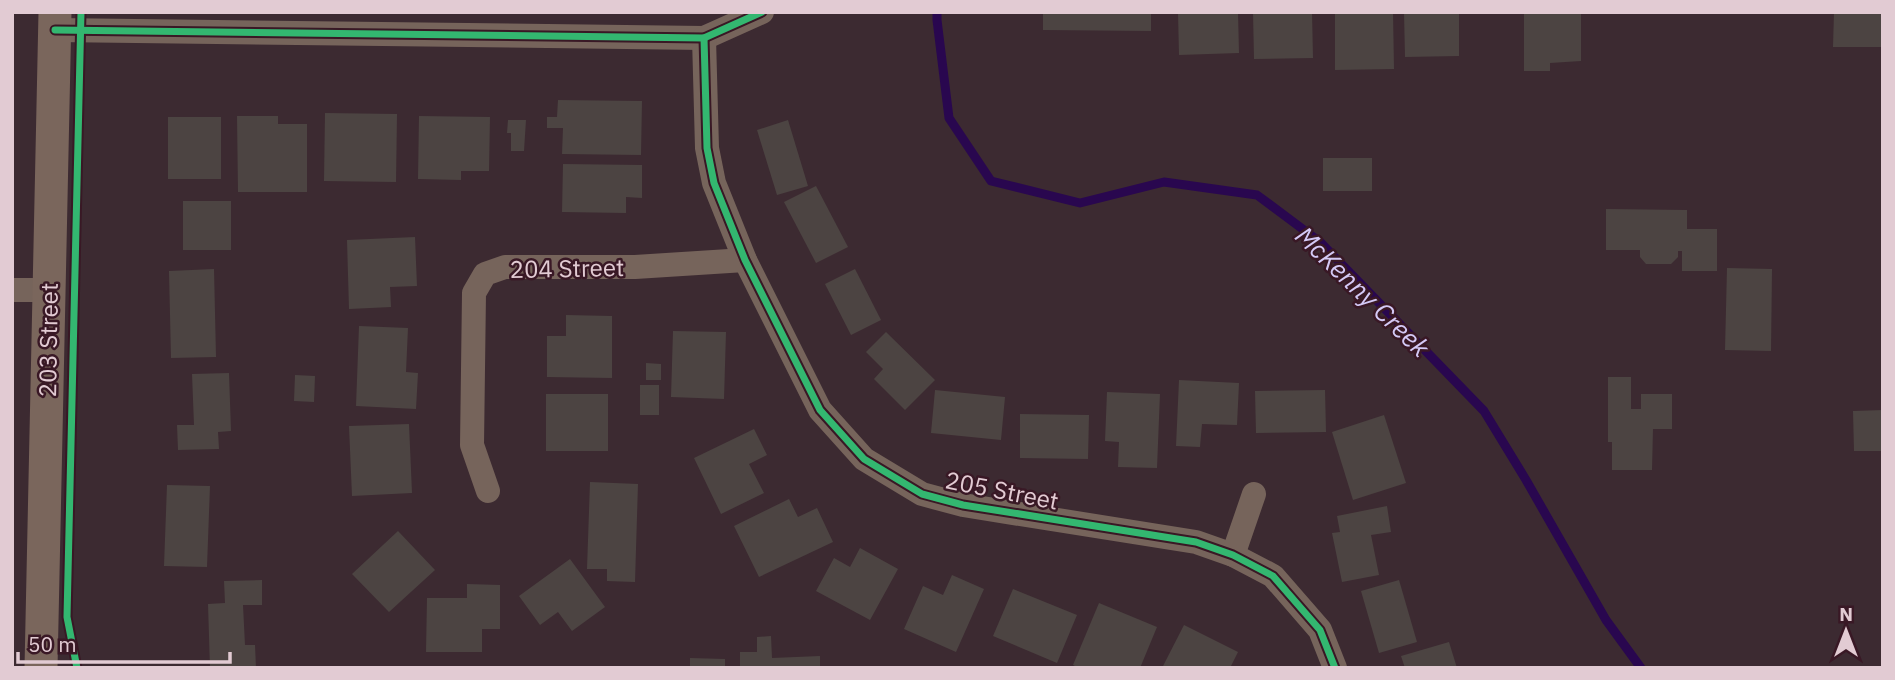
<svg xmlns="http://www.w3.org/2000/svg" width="1895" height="680" font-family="'IBM Plex Sans',sans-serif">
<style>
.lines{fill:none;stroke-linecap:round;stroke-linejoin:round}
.stream{stroke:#29074f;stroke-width:9}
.building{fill:#4c4442}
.minor{stroke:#76645b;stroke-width:24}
.secondary{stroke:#7a665c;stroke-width:33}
.cycleway-casing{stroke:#391825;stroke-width:11}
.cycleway{stroke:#33b770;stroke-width:7}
.labels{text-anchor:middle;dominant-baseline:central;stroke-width:5;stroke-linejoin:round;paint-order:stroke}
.street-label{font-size:24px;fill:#e2cbd3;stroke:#391825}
.water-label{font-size:26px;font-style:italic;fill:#d4c9f6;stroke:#391825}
</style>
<rect width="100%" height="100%" fill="#3c2a31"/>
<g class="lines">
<!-- stream -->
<polyline class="stream" points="937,12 937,20 949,118 991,181 1080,203 1164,182 1257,195 1320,242 1484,411 1526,480 1606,620 1641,668"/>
</g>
<!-- building -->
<g class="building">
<polygon points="1043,12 1151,12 1151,31 1043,30"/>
<polygon points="1178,12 1238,12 1239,53 1179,55"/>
<polygon points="1253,12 1312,12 1313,58 1254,59"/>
<polygon points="1335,12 1393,12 1394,69 1335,70"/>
<polygon points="1404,12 1459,12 1459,56 1405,57"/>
<polygon points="1524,12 1581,12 1581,61 1550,63 1550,71 1524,71"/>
<polygon points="1834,12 1883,12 1883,47 1833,47"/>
<polygon points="558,100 642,101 641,155 562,154 563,128 547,128 547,117 557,117"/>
<polygon points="325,113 397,114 396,182 324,181"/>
<polygon points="237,116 278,116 278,124 307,124 307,192 238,192"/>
<polygon points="419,116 490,117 489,171 461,171 461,180 418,179"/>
<rect x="168" y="117" width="53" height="62"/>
<polygon points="508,120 526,120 524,151 511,151 511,133 507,133"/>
<polygon points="788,120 808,186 777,195 757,130"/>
<rect x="1323" y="158" width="49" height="33"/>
<polygon points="563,164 642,165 642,198 626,197 626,213 562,212"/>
<polygon points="816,186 848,247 816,263 784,202"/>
<rect x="183" y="201" width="48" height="49"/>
<polygon points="1606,209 1687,210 1687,229 1717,229 1717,271 1682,271 1682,251 1678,251 1678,257 1671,264 1646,264 1640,257 1640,250 1606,250"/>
<polygon points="415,237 417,286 390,287 391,307 349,309 347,240"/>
<polygon points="1727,268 1772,269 1771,351 1725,350"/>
<polygon points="214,269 216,357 171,358 169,271"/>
<polygon points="855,269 881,320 851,335 825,284"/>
<polygon points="566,315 612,316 612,378 547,377 547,336 566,336"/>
<polygon points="359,326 408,328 406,372 418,373 416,409 356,406"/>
<polygon points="673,331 726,332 724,399 671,397"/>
<polygon points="886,332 935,380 905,410 874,379 883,369 866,352"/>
<polygon points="646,363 661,364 661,380 646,380"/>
<polygon points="229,373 231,431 218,432 219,449 178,450 177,425 194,425 192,374"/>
<polygon points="295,375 315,376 314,402 294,401"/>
<polygon points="1608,377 1631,377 1631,409 1641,409 1641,394 1672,394 1672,429 1653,429 1652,470 1612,470 1612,442 1608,442"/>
<polygon points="1179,380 1239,383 1237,425 1202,424 1200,447 1176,446"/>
<rect x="640" y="385" width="19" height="30"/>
<polygon points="935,390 1005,397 1001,440 931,433"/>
<polygon points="1325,390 1326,432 1256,433 1255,391"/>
<polygon points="1107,392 1160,394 1157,468 1118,467 1119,442 1105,441"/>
<rect x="546" y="394" width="62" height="57"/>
<polygon points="1883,410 1883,451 1854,451 1853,411"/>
<polygon points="1020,414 1089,415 1088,459 1020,458"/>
<polygon points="1384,415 1406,483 1353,500 1332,432"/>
<polygon points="409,424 412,493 352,496 349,426"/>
<polygon points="754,429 767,455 749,464 764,493 721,514 694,458"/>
<polygon points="590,482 638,484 635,582 607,581 607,569 587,569"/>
<polygon points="167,485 210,486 207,567 164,566"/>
<polygon points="789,499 798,517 817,508 833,542 759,577 734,526"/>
<polygon points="1387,506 1391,532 1371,535 1379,575 1342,582 1332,533 1340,532 1337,516"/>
<polygon points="398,531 435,570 389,612 352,574"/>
<polygon points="860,548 898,569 870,620 816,591 834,558 850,567"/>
<polygon points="570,559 605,607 572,631 558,612 540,625 519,596"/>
<polygon points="952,575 984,589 956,652 904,629 923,586 943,595"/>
<polygon points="262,580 262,605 243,605 245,645 255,645 256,668 210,668 208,604 225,603 224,581"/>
<polygon points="1399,580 1417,642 1379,653 1361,591"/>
<polygon points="467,584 500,585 500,629 482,629 482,652 426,652 427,598 467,598"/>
<polygon points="1013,589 1077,615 1057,663 993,636"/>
<polygon points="1099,603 1157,627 1140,668 1079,668 1073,665"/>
<polygon points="1184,625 1238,652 1230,668 1162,668"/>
<polygon points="771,636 772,658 820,656 820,668 740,668 740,652 757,652 757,637"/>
<polygon points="1449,642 1457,668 1405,668 1401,656"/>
<polygon points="690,658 725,659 725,668 690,668"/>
</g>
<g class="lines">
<!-- minor -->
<g class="minor">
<polyline points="55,30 704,38 762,12"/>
<polyline points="704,38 707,148 714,183 745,260 820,410 864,459 922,494 963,505 1196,542 1233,555 1273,576 1320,630 1335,668"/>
<polyline points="12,290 49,290"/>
<polyline points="488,491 472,445 474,293 485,274 505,267 635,267 745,260"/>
<polyline points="1233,555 1254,494"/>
</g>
<!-- secondary -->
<polyline class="secondary" points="41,668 55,12"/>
<defs>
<g id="cycleway">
<polyline points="55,30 704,38 762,12"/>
<polyline points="704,38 707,148 714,183 745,260 820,410 864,459 922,494 963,505 1196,542 1233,555 1273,576 1320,630 1335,668"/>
<polyline points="77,668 67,617 81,12"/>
</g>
</defs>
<!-- cycleway casing -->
<use href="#cycleway" class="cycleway-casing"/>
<!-- cycleway -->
<use href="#cycleway" class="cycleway"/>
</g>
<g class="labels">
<!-- street labels -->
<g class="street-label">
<text transform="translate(567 268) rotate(-1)">204 Street</text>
<text transform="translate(48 340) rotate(-89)">203 Street</text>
<text transform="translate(1002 490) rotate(11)">205 Street</text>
</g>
<!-- water labels -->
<g class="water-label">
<text transform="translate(1363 291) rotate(44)">McKenny Creek</text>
</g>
</g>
<!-- border -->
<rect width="1895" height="680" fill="none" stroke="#e2cbd3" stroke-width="28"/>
<!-- north arrow -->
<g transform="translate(1846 631)" stroke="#391825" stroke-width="5" paint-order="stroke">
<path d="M0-5L12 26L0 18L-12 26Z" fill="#e2cbd3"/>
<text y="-10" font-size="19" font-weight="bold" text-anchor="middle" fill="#e2cbd3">N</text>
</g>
<!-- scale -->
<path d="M18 652v10h212v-10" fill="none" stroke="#e2cbd3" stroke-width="3.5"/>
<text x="28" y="652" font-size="21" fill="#e2cbd3" stroke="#391825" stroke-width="5" paint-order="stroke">50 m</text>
</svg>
